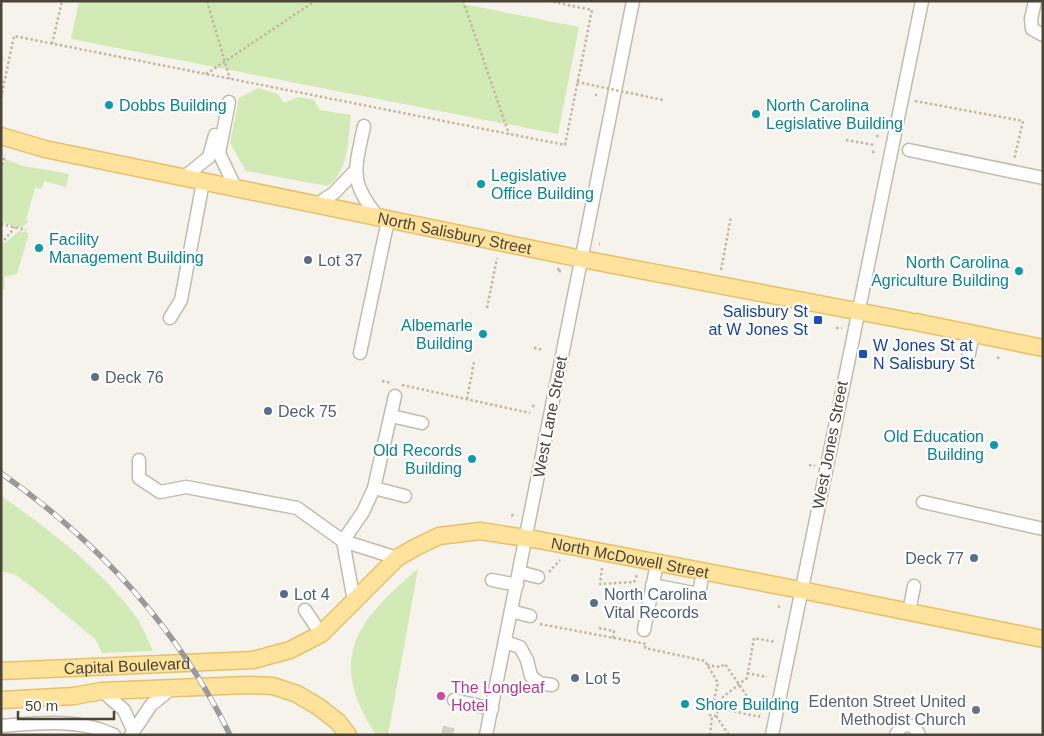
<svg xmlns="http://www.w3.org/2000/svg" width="1044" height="736" font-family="Helvetica,sans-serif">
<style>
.green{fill:#d2eab5}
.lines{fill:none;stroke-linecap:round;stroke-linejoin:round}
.minor-tunnel{stroke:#d4d0c8;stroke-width:12;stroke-dasharray:12 6;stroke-linecap:butt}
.minor-casing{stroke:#c2bbae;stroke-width:15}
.major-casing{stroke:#e6c16a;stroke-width:19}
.path{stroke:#c4b79f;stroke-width:2.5;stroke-dasharray:2.5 2.5;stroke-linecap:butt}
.minor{stroke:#fff;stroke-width:12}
.major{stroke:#ffe39c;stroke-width:16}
.rail-casing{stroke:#9a9a9a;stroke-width:5.5}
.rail{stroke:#fff;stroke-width:4;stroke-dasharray:11;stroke-linecap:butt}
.path-bridge{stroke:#c4b79f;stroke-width:2.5;stroke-dasharray:2.5 2.5;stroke-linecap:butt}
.culture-dot{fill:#0f9aa8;stroke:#fff;stroke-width:2}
.service-dot{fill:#5c6f8a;stroke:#fff;stroke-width:2}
.transit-dot{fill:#1a4fb4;stroke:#fff;stroke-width:2}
.hotel-dot{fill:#d1479c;stroke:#fff;stroke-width:2}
.worship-dot{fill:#6b7280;stroke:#fff;stroke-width:2}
.labels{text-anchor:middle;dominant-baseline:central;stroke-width:4.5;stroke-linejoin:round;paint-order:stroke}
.culture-label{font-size:16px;fill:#0d838f;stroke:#fff;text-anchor:start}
.street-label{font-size:16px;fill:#4b4439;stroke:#fff}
.service-label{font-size:16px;fill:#4e5e75;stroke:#fff;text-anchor:start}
.transit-label{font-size:16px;fill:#164399;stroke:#fff;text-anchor:end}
.hotel-label{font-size:16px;fill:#b23c85;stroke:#fff;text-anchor:start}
.worship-label{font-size:16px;fill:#5b616d;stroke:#fff;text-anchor:end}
</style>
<rect width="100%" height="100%" fill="#f6f3ec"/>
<!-- green -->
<g class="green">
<polygon points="79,1 448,1 579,27 558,134 71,39"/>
<path d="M258 88 278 94 284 103 298 97 314 100 320 110 351 115C348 140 349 171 328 186L246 171 230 143 239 98Z"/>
<polygon points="5,159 23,166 69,174 66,187 44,181 42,189 35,188 26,220 29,221 22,228 1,222 1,175"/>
<polygon points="19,231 29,233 17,274 4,277 5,289 1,290 1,246"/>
<path d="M1 496C49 529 105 572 138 620 144 629 148 641 153 651L102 653 96 640 36 590 16 575 1 571Z"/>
<path d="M418 569 388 735H376C326 659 356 621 418 569Z"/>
</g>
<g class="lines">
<!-- minor-tunnel -->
<polyline class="minor-tunnel" points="447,735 449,727"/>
<defs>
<g id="minor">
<polyline points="1035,1 1031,19 1032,29 1043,35"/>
<polyline points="229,102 219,153 236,189"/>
<path d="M364 126C355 170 348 181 379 218"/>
<polyline points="909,150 1043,178"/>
<polyline points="183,178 209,157 215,135"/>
<polyline points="316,205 334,193 354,172"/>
<polyline points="170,318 181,300 203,182"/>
<polyline points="360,353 388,220"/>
<polyline points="967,363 973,334"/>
<polyline points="391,416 422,423"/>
<polyline points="139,460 139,478 160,492 186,487 297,508 343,541 397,558"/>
<polyline points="374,488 405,496"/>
<polyline points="923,502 1043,529"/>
<polyline points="519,572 538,577"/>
<polyline points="492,580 517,585"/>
<polyline points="652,585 699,594 703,572"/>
<polyline points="354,601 343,541 363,512 374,488 395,396"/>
<polyline points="305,610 321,634"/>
<polyline points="511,611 530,616"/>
<polyline points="909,612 914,586"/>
<polyline points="644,630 657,563"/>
<polyline points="505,642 520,647 527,660 531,676 539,683 552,685"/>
<polyline points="102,691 124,710 133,730"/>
<polyline points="454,700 492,709"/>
<path d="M1 726C39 723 79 718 114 735"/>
<polyline points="131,735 151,705 171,689"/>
<polyline points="486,735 633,1"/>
<polyline points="772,735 922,1"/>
<path d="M896 735 901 727C909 723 915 726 919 735"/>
</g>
<g id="major">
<path id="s1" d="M1 136 45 149 582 259 909 321"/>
<polyline points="916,322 1043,348"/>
<path id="s2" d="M1 671 253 660 290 650 321 634 397 558 416 547 439 536 480 531 539 540 801 590 1043 639"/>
<polyline points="1,700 74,696 102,691 248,685 273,686 297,694 319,707 338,722 348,735"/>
</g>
</defs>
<!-- minor casing -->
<use href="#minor" class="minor-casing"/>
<!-- major casing -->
<use href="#major" class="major-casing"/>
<!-- path -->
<g class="path">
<polyline points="207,1 230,79"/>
<polyline points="463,1 509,134"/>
<polyline points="52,44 62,1"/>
<polyline points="206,74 315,1"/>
<polyline points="595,95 597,95"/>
<polyline points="1,98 14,36 565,145 592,10 549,1"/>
<polyline points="915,101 1023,121 1014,160"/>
<polyline points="876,136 879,136"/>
<polyline points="846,140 874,145"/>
<polyline points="872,152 876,152"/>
<polyline points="1,170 5,155"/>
<polyline points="1,224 26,230"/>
<polyline points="1,244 15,227"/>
<polyline points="599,244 600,244"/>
<polyline points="559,268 557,271 561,271"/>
<polyline points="721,270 731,217"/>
<polyline points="487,308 497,258"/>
<polyline points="836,328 842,328"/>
<polyline points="534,348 543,350"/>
<polyline points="998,359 999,355"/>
<polyline points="382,381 392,383"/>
<polyline points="402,385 530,413"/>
<polyline points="467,399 474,362"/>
<polyline points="532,406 535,406"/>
<polyline points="809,465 815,466"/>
<polyline points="512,514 513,517"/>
<polyline points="602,568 600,584 634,582 637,575"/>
<polyline points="549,572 560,560"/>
<polyline points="778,607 780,606"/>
<polyline points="540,624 646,644 645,648 705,661 718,683 714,700"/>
<polyline points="599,628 614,631 613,638"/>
<polyline points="707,665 720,667 725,664 760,715"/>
<polyline points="747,673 767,677"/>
<polyline points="718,701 747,678 754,638 775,642"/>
<polyline points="719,708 760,717"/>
<polyline points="709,715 716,716 720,705 718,701 712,699"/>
<polyline points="716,716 729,735"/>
<polyline points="710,735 712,716"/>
</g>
<!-- minor -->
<use href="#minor" class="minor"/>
<!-- major -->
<use href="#major" class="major"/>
<defs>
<path id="rail" d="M1 473C97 541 178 628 230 735"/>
</defs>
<!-- rail casing -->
<use href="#rail" class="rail-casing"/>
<!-- rail -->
<use href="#rail" class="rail"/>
<!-- path-bridge -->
<polyline class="path-bridge" points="577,82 663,100"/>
</g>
<!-- markers -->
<g class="culture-dot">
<circle cx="109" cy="105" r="5"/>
<circle cx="756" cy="114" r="5"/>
<circle cx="481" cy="184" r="5"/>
<circle cx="39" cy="248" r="5"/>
<circle cx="1019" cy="271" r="5"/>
<circle cx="483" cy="334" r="5"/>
<circle cx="994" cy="445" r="5"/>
<circle cx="472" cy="459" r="5"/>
<circle cx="685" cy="704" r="5"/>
</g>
<g class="service-dot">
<circle cx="308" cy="260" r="5"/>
<circle cx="95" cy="377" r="5"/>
<circle cx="268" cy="411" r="5"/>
<circle cx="974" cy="558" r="5"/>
<circle cx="284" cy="594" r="5"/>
<circle cx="594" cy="603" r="5"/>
<circle cx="575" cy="678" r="5"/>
</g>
<g class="transit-dot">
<rect x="813" y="315" width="10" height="10" rx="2.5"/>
<rect x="858" y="349" width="10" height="10" rx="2.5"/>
</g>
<circle class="hotel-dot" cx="441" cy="696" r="5"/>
<circle class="worship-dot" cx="976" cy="710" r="5"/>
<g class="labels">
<!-- culture labels -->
<g class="culture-label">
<text x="119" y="105">Dobbs Building</text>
<text x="766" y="105">North Carolina<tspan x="766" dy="18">Legislative Building</tspan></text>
<text x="491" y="175">Legislative<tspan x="491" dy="18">Office Building</tspan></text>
<text x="49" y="239">Facility<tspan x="49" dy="18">Management Building</tspan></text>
<text x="1009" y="262" text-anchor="end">North Carolina<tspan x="1009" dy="18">Agriculture Building</tspan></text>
<text x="473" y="325" text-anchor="end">Albemarle<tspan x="473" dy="18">Building</tspan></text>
<text x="984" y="436" text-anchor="end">Old Education<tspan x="984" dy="18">Building</tspan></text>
<text x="462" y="450" text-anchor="end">Old Records<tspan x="462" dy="18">Building</tspan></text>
<text x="695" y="704">Shore Building</text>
</g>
<!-- street labels -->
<g class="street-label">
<text stroke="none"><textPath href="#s1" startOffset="464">North Salisbury Street</textPath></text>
<text transform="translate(550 417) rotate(-79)">West Lane Street</text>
<text transform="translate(830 445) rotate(-79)">West Jones Street</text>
<text stroke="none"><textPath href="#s2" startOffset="674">North McDowell Street</textPath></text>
<text stroke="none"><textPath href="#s2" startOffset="126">Capital Boulevard</textPath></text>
</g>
<!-- service labels -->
<g class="service-label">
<text x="318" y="260">Lot 37</text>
<text x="105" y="377">Deck 76</text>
<text x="278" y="411">Deck 75</text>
<text x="964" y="558" text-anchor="end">Deck 77</text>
<text x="294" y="594">Lot 4</text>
<text x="604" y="594">North Carolina<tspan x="604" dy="18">Vital Records</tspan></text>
<text x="585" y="678">Lot 5</text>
</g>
<!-- transit labels -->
<g class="transit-label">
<text x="808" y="311">Salisbury St<tspan x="808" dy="18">at W Jones St</tspan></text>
<text x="873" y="345" text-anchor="start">W Jones St at<tspan x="873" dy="18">N Salisbury St</tspan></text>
</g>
<!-- hotel labels -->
<g class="hotel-label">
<text x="451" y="687">The Longleaf<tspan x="451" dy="18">Hotel</tspan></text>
</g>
<!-- worship labels -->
<g class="worship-label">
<text x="966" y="701">Edenton Street United<tspan x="966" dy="18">Methodist Church</tspan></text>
</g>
</g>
<!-- border -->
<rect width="1044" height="736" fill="none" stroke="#4b4439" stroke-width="5"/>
<!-- scale -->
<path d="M18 711v8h96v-8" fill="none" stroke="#4b4439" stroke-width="2.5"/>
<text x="25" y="711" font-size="15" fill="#4b4439" stroke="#ffffff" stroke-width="4" paint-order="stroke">50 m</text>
</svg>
